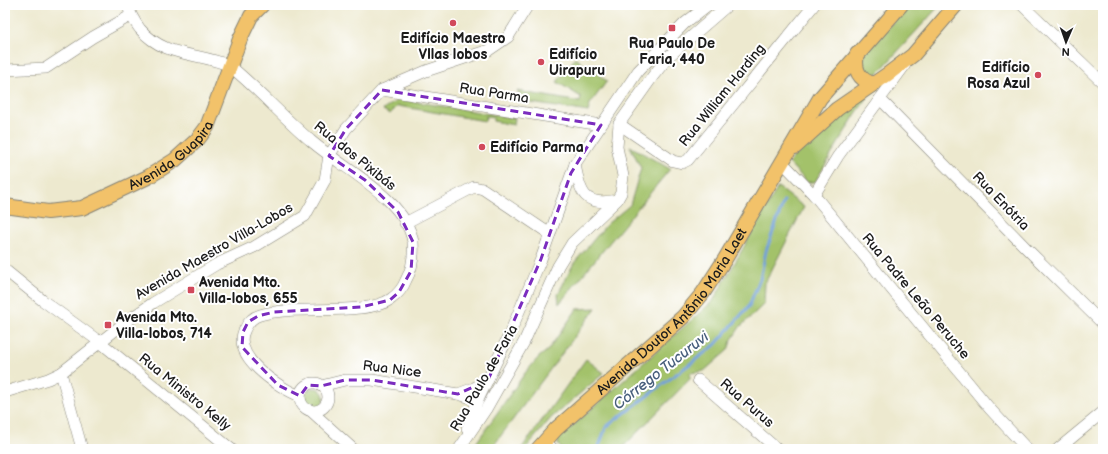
<svg xmlns="http://www.w3.org/2000/svg" width="1108" height="454" font-family="'Balsamiq Sans',sans-serif">
<style>
.green{fill:#a3c26a;stroke:#606f43}
.lines{fill:none;stroke-linecap:round;stroke-linejoin:round}
.stream{stroke:#72a1db;stroke-width:3}
.minor-casing{stroke:#848276;stroke-width:12}
.major-casing{stroke:#848276;stroke-width:16}
.minor{stroke:#fff;stroke-width:11}
.major{stroke:#f2c26a;stroke-width:14}
.marked{fill:none;stroke:#7b2cbf;stroke-width:3;stroke-dasharray:8 5;stroke-linejoin:round}
.poi-dot{fill:#d1495b;stroke:#fff;stroke-width:1.5}
.labels{text-anchor:middle;dominant-baseline:central;stroke-width:4;stroke-linejoin:round;paint-order:stroke}
.poi-label{font-size:14px;font-weight:bold;fill:#1c1c1c;stroke:#fff;text-anchor:start}
.street-label{font-size:14px;fill:#1c1c1c;stroke:#fff}
.water-label{font-size:15px;font-style:italic;fill:#475e7c;stroke:#fff}
</style>
<rect width="100%" height="100%" fill="#fff"/>
<filter id="ink" filterUnits="userSpaceOnUse"><feTurbulence type="fractalNoise" baseFrequency=".025" numOctaves="2"/><feDisplacementMap in="SourceGraphic" scale="8" xChannelSelector="R" yChannelSelector="G"/><feConvolveMatrix kernelMatrix="1 2 1 2 8 2 1 2 1" color-interpolation-filters="sRGB"/></filter>
<filter id="wash" filterUnits="userSpaceOnUse"><feTurbulence type="fractalNoise" baseFrequency=".012" numOctaves="4" result="noise"/><feDisplacementMap in="SourceGraphic" scale="16" xChannelSelector="R" yChannelSelector="G"/><feGaussianBlur stdDeviation="0.9" result="paint"/><feColorMatrix in="noise" values="0 0 0 0 0 0 0 0 0 0 0 0 0 0 0 0 0 1.4 0 .05"/><feComposite in="paint" operator="in"/></filter>
<g filter="url(#wash)">
<rect width="100%" height="100%" fill="#ede9cf"/>
<!-- green -->
<g class="green">
<polygon points="909,5 940,5 878,73 871,76 864,75 858,59"/>
<polygon points="575,58 607,81 590,104 588,112 525,102 517,91 580,102 581,97 557,82"/>
<path d="M867 96 868 97 855 115 815 182H807L789 163C809 135 838 113 867 96Z"/>
<polygon points="399,99 515,118 514,125 493,121 493,117 486,116 485,121 398,106 390,114 383,110"/>
<polygon points="630,146 670,169 559,304 558,294 574,263 607,224 630,205 641,168"/>
<polygon points="778,187 804,207 765,283 764,304 740,327 731,341 728,350 704,371 690,373 690,379 621,449 562,449 558,445 558,439 713,301"/>
<polygon points="596,308 491,449 472,449 525,373 539,357 548,350 577,309"/>
<polygon points="586,359 604,373 551,418 525,449 521,449"/>
<circle cx="314" cy="398" r="10"/>
</g>
<g class="lines">
<!-- stream -->
<polyline class="stream" points="598,449 606,427 715,345 749,306 760,279 766,251 784,201"/>
</g>
</g>
<g filter="url(#ink)">
<g class="lines">
<defs>
<g id="minor">
<path d="M128 5C130 15 134 21 140 29 165 58 198 52 230 66 258 89 282 116 310 140 340 167 406 198 413 242 414 256 413 268 406 280 403 288 398 294 391 299 365 317 294 304 260 315 253 317 248 322 245 329 230 356 279 388 300 396"/>
<polyline points="1022,5 1103,83"/>
<polyline points="5,70 46,68 93,37 130,16"/>
<polyline points="382,90 601,125"/>
<polyline points="880,99 1026,248 1103,324"/>
<polyline points="619,124 673,161 682,163 688,160 814,5"/>
<polyline points="782,162 814,195 990,409 1027,449"/>
<path d="M575 164C580 193 584 207 617 200"/>
<polyline points="814,195 838,156 905,65"/>
<polyline points="405,223 474,187 483,189 550,234"/>
<polyline points="5,270 42,300 100,342 231,449"/>
<polyline points="61,373 82,449"/>
<polyline points="698,380 777,449"/>
<circle cx="314" cy="397" r="14"/>
<polyline points="321,386 345,380 372,380 458,394 478,400"/>
<polyline points="5,392 48,379 61,373 123,324 153,303 217,264 254,247 305,216 325,180 329,156 346,129 382,90 426,71 489,50 508,37 528,5"/>
<polyline points="458,394 474,388 488,380"/>
<polyline points="310,410 353,449"/>
<polyline points="467,429 478,400 510,333 541,259 575,164 638,71 685,23 708,5"/>
<polyline points="544,441 553,449"/>
<polyline points="459,449 486,409 524,342 558,266 572,243 617,200 621,193 623,176 617,147 619,124 653,76 669,56 728,5"/>
<polyline points="1058,449 1103,412"/>
</g>
<g id="major">
<path d="M857 54C854 69 858 79 873 84"/>
<polyline points="795,147 837,109 888,74 913,55 956,5"/>
<path id="s1" d="M5 206 48 212 82 208 148 177 175 160 198 139 207 127 240 39 251 16 262 5"/>
<path id="s2" d="M538 449 556 429 683 317 703 293 725 259 820 98 901 5"/>
</g>
</defs>
<!-- minor casing -->
<use href="#minor" class="minor-casing"/>
<!-- major casing -->
<use href="#major" class="major-casing"/>
<!-- minor -->
<use href="#minor" class="minor"/>
<!-- major -->
<use href="#major" class="major"/>
</g>
</g>
<!-- marked area -->
<path class="marked" d="M382 90 601 125 571 173 541 259 488 380 458 394 372 380H345L321 386 308 385 300 396 278 385 242 347 243 332 248 322 258 316 274 312 361 307 390 300 399 292 411 271 413 242 398 212 365 180 329 156 346 129Z"/>
<!-- markers -->
<g class="poi-dot">
<circle cx="453" cy="23" r="4"/>
<rect x="668" y="24" width="8" height="8" rx="2"/>
<circle cx="541" cy="62" r="4"/>
<circle cx="1038" cy="75" r="4"/>
<circle cx="482" cy="147" r="4"/>
<rect x="187" y="286" width="8" height="8" rx="2"/>
<rect x="104" y="321" width="8" height="8" rx="2"/>
</g>
<g class="labels">
<!-- poi labels -->
<g class="poi-label">
<text x="453" y="38" text-anchor="middle">Edifício Maestro<tspan x="453" dy="16">Vllas lobos</tspan></text>
<text x="672" y="43" text-anchor="middle">Rua Paulo De<tspan x="672" dy="16">Faria, 440</tspan></text>
<text x="549" y="54">Edifício<tspan x="549" dy="16">Uirapuru</tspan></text>
<text x="1030" y="67" text-anchor="end">Edifício<tspan x="1030" dy="16">Rosa Azul</tspan></text>
<text x="490" y="147">Edifício Parma</text>
<text x="199" y="282">Avenida Mto.<tspan x="199" dy="16">Villa-lobos, 655</tspan></text>
<text x="116" y="317">Avenida Mto.<tspan x="116" dy="16">Villa-lobos, 714</tspan></text>
</g>
<!-- street labels -->
<g class="street-label">
<text transform="translate(494 93) rotate(9)">Rua Parma</text>
<text transform="translate(722 95) rotate(-51)">Rua William Harding</text>
<text stroke="none"><textPath href="#s1" startOffset="182">Avenida Guapira</textPath></text>
<text transform="translate(355 156) rotate(39)">Rua dos Pixibás</text>
<text transform="translate(1001 201) rotate(46)">Rua Enótria</text>
<text transform="translate(214 251) rotate(-30)">Avenida Maestro Villa-Lobos</text>
<text transform="translate(916 296) rotate(50)">Rua Padre Leão Peruche</text>
<text stroke="none"><textPath href="#s2" startOffset="193">Avenida Doutor Antônio Maria Laet</textPath></text>
<text transform="translate(392 369) rotate(7)">Rua Nice</text>
<text transform="translate(484 378) rotate(-60)">Rua Paulo de Faria</text>
<text transform="translate(185 392) rotate(39)">Rua Ministro Kelly</text>
<text transform="translate(747 403) rotate(41)">Rua Purus</text>
</g>
<!-- water labels -->
<g class="water-label">
<text transform="translate(661 371) rotate(-38)">Córrego Tucuruvi</text>
</g>
</g>
<!-- margin -->
<rect width="1108" height="454" fill="none" stroke="#fff" stroke-width="20"/>
<!-- north arrow -->
<g transform="translate(1066 42) rotate(182)" stroke="#ffffff" stroke-width="3" paint-order="stroke">
<path d="M0-3L7 15L0 10L-7 15Z" fill="#1c1c1c"/>
<text y="-6" font-size="11" font-weight="bold" text-anchor="middle" fill="#1c1c1c">N</text>
</g>
</svg>
